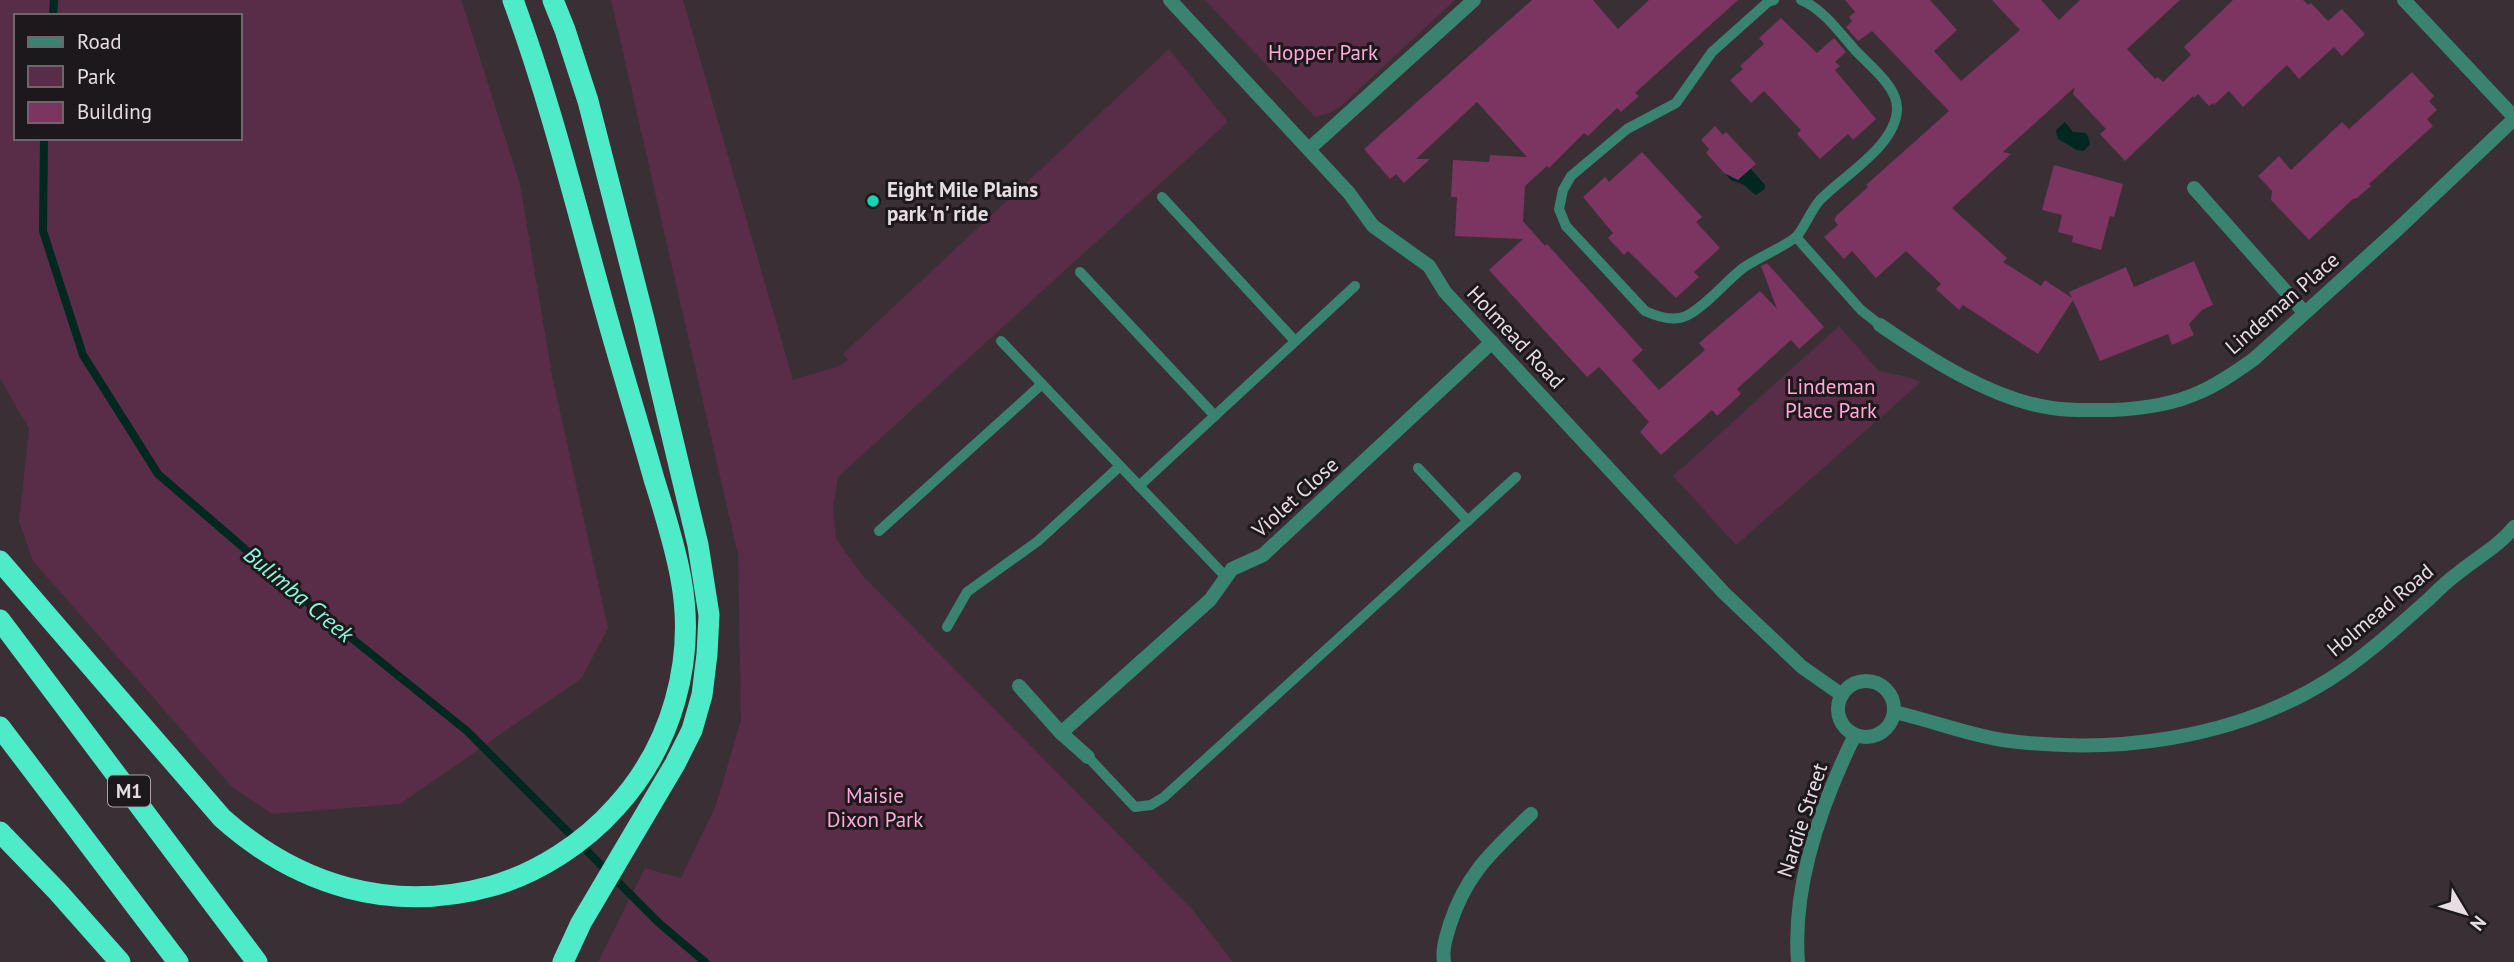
<svg xmlns="http://www.w3.org/2000/svg" width="2514" height="962" font-family="'PT Sans',sans-serif">
<style>
.green{fill:#592c47;fill-rule:evenodd}
.water{fill:#012820}
.lines{fill:none;stroke-linecap:round;stroke-linejoin:round}
.stream{stroke:#012820;stroke-width:8}
.building{fill:#7c3460}
.service{stroke:#3a8371;stroke-width:10}
.minor{stroke:#3a8371;stroke-width:14}
.tertiary{stroke:#3a8371;stroke-width:14}
.motorway{stroke:#4debc8;stroke-width:21}
.poi-dot{fill:#18d5b2;stroke:#1d181b;stroke-width:2.5}
.labels{text-anchor:middle;dominant-baseline:central;stroke-width:6;stroke-linejoin:round;paint-order:stroke}
.shield{fill:#1d181b;stroke:#a9a2a6;stroke-width:2}
.shield-label{font-size:19px;font-weight:bold;fill:#e5dde1}
.park-label{font-size:21px;fill:#ffaada;stroke:#1d181b}
.poi-label{font-size:21px;font-weight:bold;fill:#e5dde1;stroke:#1d181b;text-anchor:start}
.street-label{font-size:21px;fill:#e5dde1;stroke:#1d181b}
.water-label{font-size:23px;font-style:italic;fill:#86fbdd;stroke:#1d181b}
</style>
<rect width="100%" height="100%" fill="#392f34"/>
<!-- green -->
<g class="green">
<path d="M0 0H461L462 2 520 184 552 375 608 628 582 678 400 804 272 814 232 787 33 561 19 521 29 429 0 378ZM16 16H240V138H16Z"/>
<polygon points="611,0 683,0 793,380 839,366 848,360 843,354 1169,49 1228,122 838,477 833,509 836,539 862,575 1192,909 1233,962 598,962 645,868 681,878 716,805 741,720 738,555"/>
<polygon points="1205,0 1455,0 1341,106 1330,113 1315,117"/>
<polygon points="1839,326 1879,371 1908,377 1921,382 1736,545 1673,476"/>
</g>
<!-- water -->
<g class="water">
<polygon points="2065,122 2073,132 2085,133 2088,136 2090,144 2084,151 2077,150 2058,139 2056,130"/>
<path d="M1739 155 1765 185V189L1756 195C1751 192 1747 186 1742 184 1733 180 1729 182 1725 171Z"/>
</g>
<g class="lines">
<!-- stream -->
<g class="stream">
<polyline points="53,16 54,0"/>
<polyline points="44,138 43,231 83,355 158,474 303,599 467,731 659,923 705,962"/>
</g>
</g>
<!-- building -->
<g class="building">
<polygon points="1532,0 1593,0 1618,29 1649,0 1738,0 1635,93 1639,96 1621,112 1617,108 1588,136 1584,133 1549,168 1547,166 1525,186 1523,221 1545,246 1547,244 1643,350 1632,360 1659,390 1705,350 1699,343 1760,291 1777,309 1761,266 1767,263 1824,327 1799,349 1791,340 1737,389 1741,394 1717,416 1712,410 1661,455 1640,432 1649,422 1604,372 1599,367 1587,377 1489,270 1523,239 1455,236 1457,197 1451,197 1453,160 1489,162 1490,155 1527,157 1477,102 1416,159 1430,159 1404,183 1396,174 1390,179 1364,149"/>
<polygon points="1845,0 1930,0 1957,30 1934,51 1961,81 2020,30 1992,0 2041,0 2059,20 2080,0 2180,0 2127,49 2155,79 2158,77 2163,82 2191,55 2184,47 2233,0 2303,0 2308,5 2311,3 2328,21 2342,9 2365,34 2342,56 2334,47 2299,79 2287,65 2243,107 2229,91 2214,105 2213,103 2209,106 2198,94 2194,98 2193,96 2125,161 2100,134 2106,129 2073,94 2075,87 2003,152 2011,154 1952,208 2007,258 2003,262 2041,286 2045,280 2072,298 2069,292 2126,267 2134,287 2194,261 2213,305 2202,310 2189,324 2194,335 2172,345 2168,334 2100,361 2073,300 2038,354 1963,305 1959,310 1936,289 1941,284 1906,251 1876,278 1852,251 1844,259 1824,237 1838,225 1834,220 1837,215 1868,187 1866,185 1949,111 1872,31 1858,41 1846,27 1852,21 1849,17 1855,12"/>
<polygon points="1781,18 1817,53 1834,38 1846,52 1835,62 1840,66 1835,70 1876,119 1853,140 1848,134 1820,159 1797,134 1801,130 1764,91 1751,103 1730,80 1743,69 1740,66 1764,44 1759,38"/>
<polygon points="2412,72 2434,96 2429,101 2437,110 2427,119 2433,126 2369,184 2371,186 2357,198 2353,199 2309,240 2271,200 2272,191 2258,176 2279,156 2291,170 2342,122 2349,129"/>
<polygon points="1715,126 1723,135 1726,132 1756,164 1738,180 1724,173 1706,153 1709,149 1701,140"/>
<polygon points="1642,152 1702,217 1696,222 1720,248 1694,272 1699,277 1676,298 1628,251 1624,255 1608,238 1613,233 1583,197 1605,177 1609,182"/>
<polygon points="2054,165 2123,184 2114,217 2110,216 2101,250 2072,242 2073,236 2058,232 2062,215 2042,210"/>
</g>
<g class="lines">
<!-- service -->
<g class="service">
<path d="M1774 0 1768 2 1712 52 1676 103 1627 129 1571 176 1563 190 1559 209 1566 226 1645 311C1656 316 1673 322 1686 316 1705 307 1725 282 1743 268 1755 259 1790 244 1797 236 1806 225 1811 210 1820 200 1844 175 1896 146 1897 109 1898 87 1869 65 1855 50 1840 33 1822 8 1801 0"/>
<polyline points="1162,197 1295,341"/>
<polyline points="1796,237 1861,310 1880,325"/>
<polyline points="1080,272 1215,416"/>
<polyline points="1001,341 1226,577"/>
<polyline points="1418,468 1468,521"/>
<polyline points="1139,486 1355,286"/>
<polyline points="879,531 1042,384"/>
<polyline points="947,627 967,592 1038,541 1120,466"/>
<polyline points="1088,757 1135,807 1151,805 1164,797 1516,477"/>
</g>
<!-- minor -->
<g class="minor">
<polyline points="2404,0 2514,117"/>
<polyline points="1309,149 1474,0"/>
<polyline points="2194,188 2304,312"/>
<path d="M1880 325C1928 358 1993 400 2052 408 2072 411 2091 410 2111 410 2140 409 2172 405 2200 392 2219 384 2237 371 2254 359L2398 229 2514 119"/>
<polyline points="1019,686 1061,733 1088,757"/>
<polyline points="1061,733 1210,600 1232,569 1263,555 1492,342"/>
<path d="M1444 962C1442 948 1446 938 1450 924 1467 872 1493 851 1531 814"/>
<path d="M1798 962C1792 885 1821 804 1855 735"/>
</g>
<!-- tertiary -->
<g class="tertiary">
<polyline points="1170,0 1349,193 1373,226 1429,266 1445,292 1724,593 1802,667 1842,695"/>
<circle cx="1866" cy="709" r="28"/>
<path d="M1894 712C1930 720 1965 734 2002 740 2112 755 2234 740 2330 679 2366 656 2397 627 2429 599 2438 590 2447 581 2457 574 2476 558 2498 547 2514 527"/>
</g>
<!-- motorway -->
<g class="motorway">
<polyline points="553,0 565,30 588,101 644,319 698,545 709,615 707,654 702,695 692,730 675,764 581,923 563,962"/>
<path d="M0 561 222 818C298 886 392 914 492 886 538 873 584 843 616 807 672 746 696 660 681 579 675 545 664 511 654 479 639 425 622 371 607 317 577 211 551 103 513 0"/>
<polyline points="0,620 257,962"/>
<polyline points="0,727 178,962"/>
<polyline points="0,832 58,892 120,962"/>
</g>
</g>
<!-- markers -->
<circle class="poi-dot" cx="873" cy="201" r="7"/>
<g class="labels">
<!-- shield labels -->
<rect class="shield" x="108" y="775.5" width="42" height="31" rx="5"/>
<g class="shield-label">
<text x="129" y="791">M1</text>
</g>
<!-- park labels -->
<g class="park-label">
<text x="1323" y="52">Hopper Park</text>
<text x="1831" y="386">Lindeman<tspan x="1831" dy="24">Place Park</tspan></text>
<text x="875" y="795">Maisie<tspan x="875" dy="24">Dixon Park</tspan></text>
</g>
<!-- poi labels -->
<g class="poi-label">
<text x="887" y="189">Eight Mile Plains<tspan x="887" dy="24">park 'n' ride</tspan></text>
</g>
<!-- street labels -->
<g class="street-label">
<text transform="translate(2282 303) rotate(-41)">Lindeman Place</text>
<text transform="translate(1516 337) rotate(47)">Holmead Road</text>
<text transform="translate(1295 497) rotate(-42)">Violet Close</text>
<text transform="translate(2380 610) rotate(-40)">Holmead Road</text>
<text transform="translate(1802 820) rotate(-72)">Nardie Street</text>
</g>
<!-- water labels -->
<g class="water-label">
<text transform="translate(299 594) rotate(40)">Bulimba Creek</text>
</g>
</g>
<!-- legend -->
<rect x="14" y="14" width="228" height="126" fill="#1d181b" stroke="#6d676a" stroke-width="2"/>
<rect x="28" y="37" width="35" height="10" fill="#3a8371" stroke="#6d676a" stroke-width="2"/>
<text x="77" y="49" font-size="21" fill="#e5dde1">Road</text>
<rect x="28" y="66" width="35" height="21" fill="#592c47" stroke="#6d676a" stroke-width="2"/>
<text x="77" y="84" font-size="21" fill="#e5dde1">Park</text>
<rect x="28" y="102" width="35" height="21" fill="#7c3460" stroke="#6d676a" stroke-width="2"/>
<text x="77" y="119" font-size="21" fill="#e5dde1">Building</text>
<!-- north arrow -->
<g transform="translate(2465 913) rotate(128)" stroke="#1d181b" stroke-width="5" paint-order="stroke">
<path d="M0-5L12 26L0 18L-12 26Z" fill="#e5dde1"/>
<text y="-10" font-size="19" font-weight="bold" text-anchor="middle" fill="#e5dde1">N</text>
</g>
</svg>
